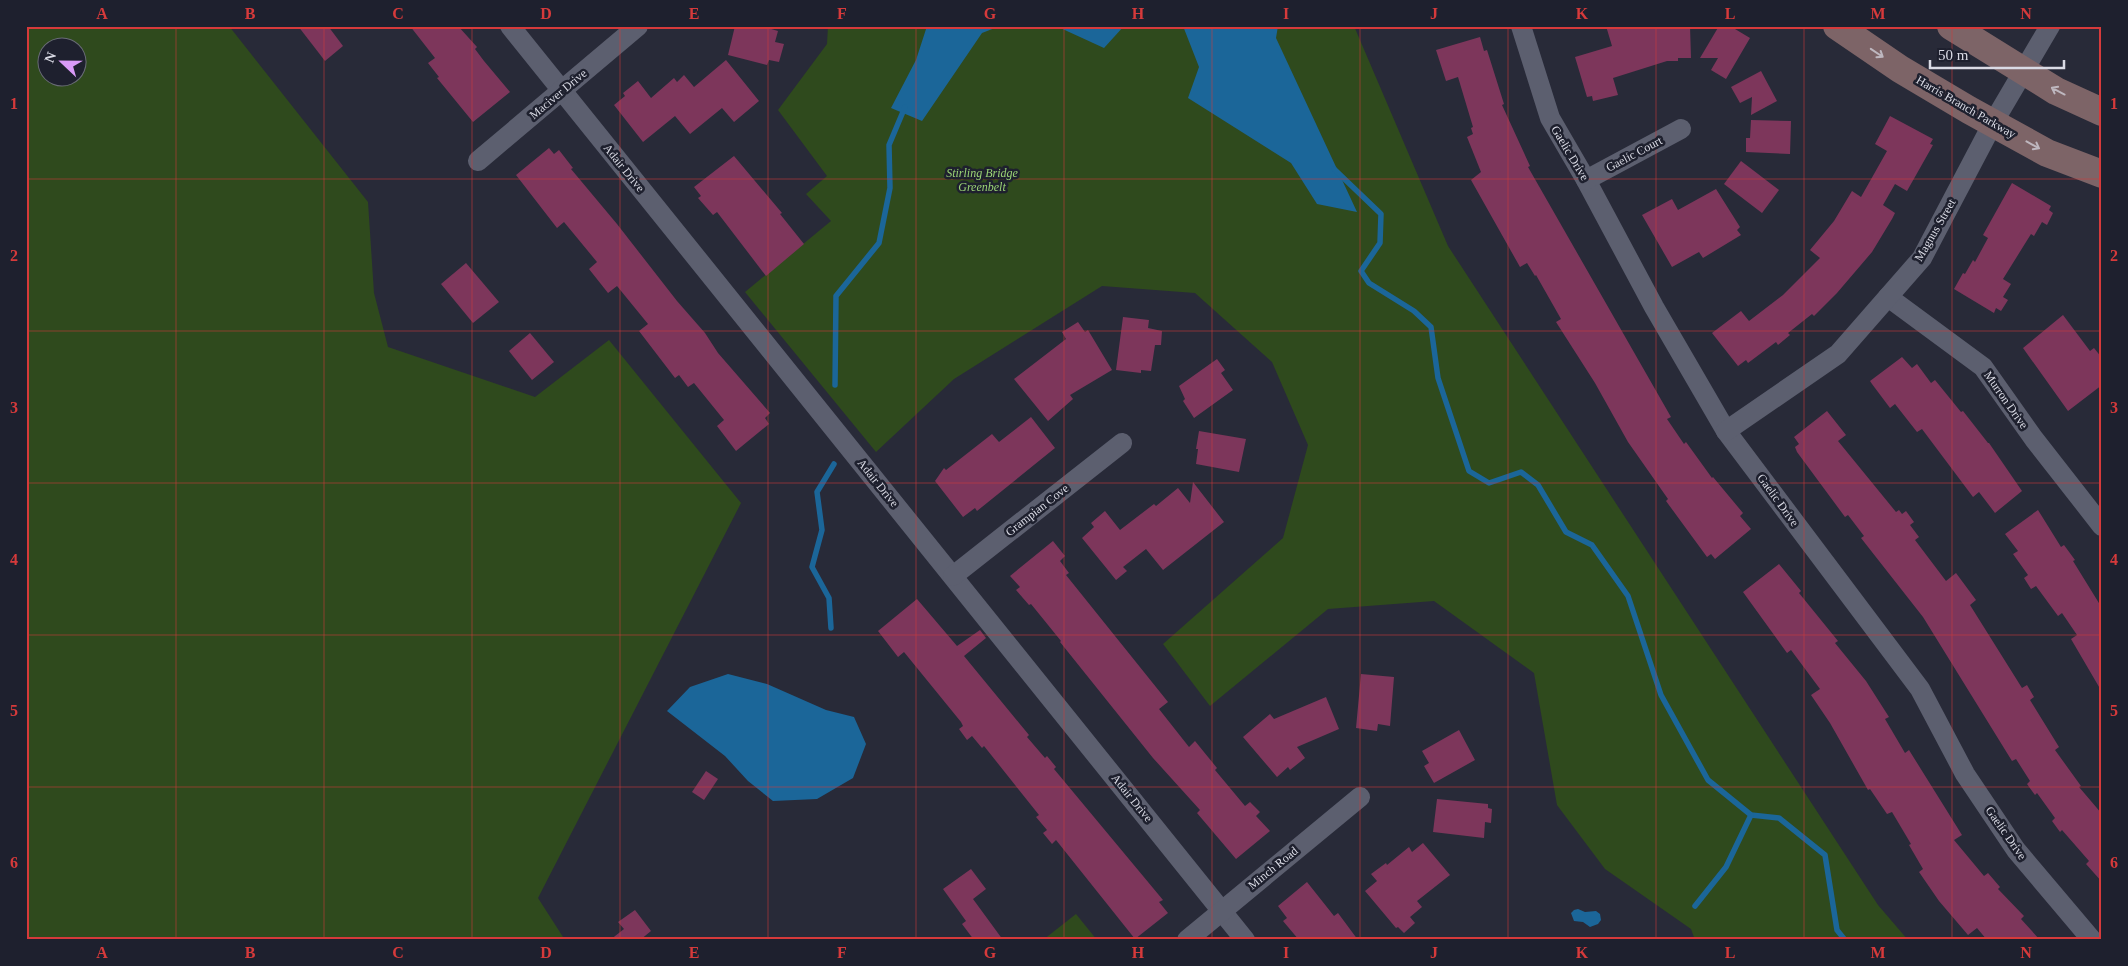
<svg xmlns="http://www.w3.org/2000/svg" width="2128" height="966" font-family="'Times New Roman',serif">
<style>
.green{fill:#2f4a1d;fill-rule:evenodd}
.water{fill:#1b6699}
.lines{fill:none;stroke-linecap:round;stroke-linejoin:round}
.stream{stroke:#1b6699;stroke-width:5.5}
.building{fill:#7d365b}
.street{stroke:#5c5f6f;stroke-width:20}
.secondary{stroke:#7d6467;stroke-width:28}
.oneway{stroke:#beb7bf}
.grid{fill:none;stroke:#d63a3b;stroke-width:1;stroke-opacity:0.55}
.labels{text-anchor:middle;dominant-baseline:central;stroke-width:5;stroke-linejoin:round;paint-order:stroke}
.street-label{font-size:12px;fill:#dadbe5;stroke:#1e202e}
.park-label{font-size:12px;font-style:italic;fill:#9ad375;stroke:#1e202e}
.neatline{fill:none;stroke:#d63a3b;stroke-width:2}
.grid-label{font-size:16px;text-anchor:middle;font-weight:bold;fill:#d63a3b}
</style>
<rect width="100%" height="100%" fill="#282a38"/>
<!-- green -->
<g class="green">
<path d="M26 26H229L368 202 374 293 388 347 535 397 609 340 741 503 538 898 565 940H26ZM48 48H78V78H48Z"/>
<polygon points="828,26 1354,26 1448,246 1878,905 1908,940 1695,940 1691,929 1605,869 1557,805 1534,673 1434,601 1328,609 1210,706 1163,644 1283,538 1308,445 1272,362 1195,293 1102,286 954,379 876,452 745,292 831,221 806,194 827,176 778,110 827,44"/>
<polygon points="1076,914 1097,940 1043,940"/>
</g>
<!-- water -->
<g class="water">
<polygon points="927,26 1000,26 982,33 922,121 891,108 916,60"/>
<polygon points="1056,26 1124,26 1104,48"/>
<polygon points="1183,26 1278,26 1276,38 1357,212 1317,204 1291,163 1188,98 1199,67"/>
<polygon points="728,674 767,684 826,710 854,717 866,744 853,778 817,799 773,801 748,781 725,756 667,711 690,687"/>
<polygon points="1578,909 1585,912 1596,911 1600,914 1601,920 1598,924 1590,927 1583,922 1574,921 1571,913 1574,910"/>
</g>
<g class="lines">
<!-- stream -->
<g class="stream">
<polyline points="1334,169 1381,214 1380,243 1361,271 1369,283 1414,311 1431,327 1438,378 1469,471 1489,483 1521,472 1538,485 1566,532 1592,545 1628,596 1661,695 1708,780 1751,815 1779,818 1825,855 1837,930 1845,940"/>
<polyline points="835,385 836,296 879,243 890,188 889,145 905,107"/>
<polyline points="831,628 829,598 812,567 822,530 817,492 834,464"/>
<polyline points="1695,906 1726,867 1751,815"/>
</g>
</g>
<!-- building -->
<g class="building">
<polygon points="298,26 328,26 343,46 325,61"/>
<polygon points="410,26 458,26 477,47 475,49 484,61 510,92 473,122 437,78 439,77 428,63 435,58"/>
<polygon points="735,26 761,26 778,31 775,42 784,44 779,62 769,60 767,65 728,55"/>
<polygon points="1606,26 1668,29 1668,26 1690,26 1691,58 1678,58 1678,61 1667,61 1613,78 1618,95 1593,101 1592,96 1587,97 1575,57 1612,46"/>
<polygon points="1719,26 1730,26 1750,38 1726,79 1711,70 1718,58 1700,58"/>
<polygon points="1480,37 1484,51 1487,50 1504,104 1502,105 1530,166 1528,167 1671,417 1667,419 1684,444 1686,442 1712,478 1713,477 1743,513 1740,516 1751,529 1715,559 1711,554 1707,557 1666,501 1668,499 1628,442 1595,383 1556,322 1561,319 1536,275 1535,276 1527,263 1520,267 1471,180 1481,172 1467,137 1473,134 1471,128 1473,127 1458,77 1446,81 1436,50"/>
<polygon points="726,60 759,101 734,122 722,108 690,134 675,116 643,142 614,105 625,96 623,93 638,81 651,98 674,78 677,82 684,75 694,87"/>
<polygon points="1761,71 1777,101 1751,115 1752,97 1740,103 1731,87"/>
<polygon points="1890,116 1933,139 1930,144 1933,145 1907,191 1895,184 1883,205 1895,213 1892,219 1872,252 1837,293 1814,316 1812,314 1788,333 1790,335 1778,345 1776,342 1748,363 1746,360 1738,366 1712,333 1741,311 1749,321 1783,295 1820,258 1810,250 1834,221 1852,191 1861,197 1887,151 1875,144"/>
<polygon points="1751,120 1791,121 1790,154 1746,152 1746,138 1750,138"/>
<polygon points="549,148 554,154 559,150 573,168 571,169 617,224 677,301 705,333 718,353 770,413 765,418 769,424 736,451 717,426 724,420 694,383 688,387 679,375 675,378 639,331 648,324 617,286 608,293 589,269 597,262 564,222 557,228 516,175"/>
<polygon points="734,156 782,213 780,214 804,244 766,276 717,212 713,215 698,198 701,196 694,187"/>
<polygon points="1741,161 1779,190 1762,213 1724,184"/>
<polygon points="2012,183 2051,206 2049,210 2053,213 2047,225 2042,222 2034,236 2031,234 2003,279 2011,284 2003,297 2008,300 2001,311 1996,308 1994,313 1954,289 1963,273 1965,274 1973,260 1975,262 1988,238 1983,235"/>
<polygon points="1716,189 1740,227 1737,230 1741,235 1703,258 1699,252 1672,267 1642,215 1672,199 1678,210"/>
<polygon points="466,263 499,302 473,323 441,284"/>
<polygon points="2063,315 2090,351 2094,348 2102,358 2102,385 2068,411 2023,348"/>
<polygon points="1123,317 1149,320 1148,328 1162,331 1161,345 1155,345 1151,371 1141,370 1141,373 1116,370"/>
<polygon points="1078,322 1085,332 1088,330 1112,370 1070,395 1073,399 1048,421 1014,379 1066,339 1062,332"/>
<polygon points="530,333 554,362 532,380 509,351"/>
<polygon points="1902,357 1912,368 1917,364 1931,383 1935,380 1961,412 1963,411 1988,443 1989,443 2022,491 1995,513 1979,492 1973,497 1922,429 1917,432 1895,404 1890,408 1872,384 1870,381"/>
<polygon points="1217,359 1225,370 1221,373 1233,390 1194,418 1183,401 1185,399 1179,386"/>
<polygon points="1827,411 1846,435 1838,441 1896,512 1899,510 1902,514 1906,511 1914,522 1910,525 1919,537 1915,540 1946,581 1956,573 1976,600 1970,605 2022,688 2027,685 2034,697 2030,700 2059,747 2055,750 2081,786 2079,787 2102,814 2102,882 2086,864 2089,861 2062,830 2060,832 2052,821 2055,818 2037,793 2035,795 2027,784 2030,781 2016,759 2012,761 1923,617 1861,538 1864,536 1848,515 1845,517 1797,452 1795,447 1799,444 1794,437"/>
<polygon points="1031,417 1055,448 977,511 975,508 963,517 935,481 944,468 946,470 992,434 999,442"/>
<polygon points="1199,431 1246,439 1239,472 1196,464 1198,449 1196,449"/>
<polygon points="1193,482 1224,522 1163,570 1146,549 1123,567 1127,571 1116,580 1082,538 1094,527 1091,523 1105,511 1120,530 1154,504 1156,506 1178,488 1190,503"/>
<polygon points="2038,510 2061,547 2064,545 2075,560 2073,561 2102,608 2102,692 2071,639 2077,635 2062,613 2058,616 2036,586 2031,589 2024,578 2028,575 2013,554 2018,551 2005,534"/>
<polygon points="1053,541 1065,556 1060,561 1069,573 1066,575 1168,702 1159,709 1189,747 1195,741 1217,768 1215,770 1245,806 1250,802 1260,812 1256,816 1270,831 1236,859 1197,813 1200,810 1153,758 1060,642 1061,641 1031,604 1029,605 1016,590 1020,587 1010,576"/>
<polygon points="1779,564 1801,591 1799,593 1838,641 1835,643 1866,681 1889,717 1885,719 1905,753 1909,750 1962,835 1954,840 1984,876 1988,873 2000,887 1998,889 2024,916 2021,919 2040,940 1987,940 1977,928 1968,935 1939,901 1919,872 1923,869 1909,845 1911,844 1892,812 1887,814 1870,789 1868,790 1830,723 1811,695 1820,689 1791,650 1787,653 1743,592"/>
<polygon points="917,599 957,646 980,630 986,638 964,656 1029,735 1027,737 1045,758 1047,756 1056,767 1054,769 1163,900 1159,902 1168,913 1135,939 1056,840 1052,844 1043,833 1047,830 1036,817 1039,815 984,746 982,748 972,736 967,740 959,729 963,726 961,722 904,652 898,657 878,631"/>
<polygon points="1361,674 1394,677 1390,726 1378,724 1377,731 1356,728"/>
<polygon points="1326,697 1339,729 1297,747 1305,758 1290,770 1288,767 1277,777 1243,737 1270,714 1274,719"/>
<polygon points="1459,730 1475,760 1434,783 1424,766 1429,763 1422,751"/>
<polygon points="706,771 718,779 704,800 692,792"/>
<polygon points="1437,799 1488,804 1488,808 1492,809 1491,823 1485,822 1484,838 1433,832"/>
<polygon points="1423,843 1450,875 1417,901 1422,907 1410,917 1415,923 1404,933 1398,927 1396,928 1365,891 1377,881 1371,874 1386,863 1387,865 1409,847 1412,852"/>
<polygon points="971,869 986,889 973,899 1003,940 974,940 962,924 966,921 943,889"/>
<polygon points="1307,882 1334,916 1338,913 1358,940 1299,940 1283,921 1287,918 1278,906"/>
<polygon points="635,910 651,931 640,940 610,940 624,929 618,922"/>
</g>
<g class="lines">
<!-- street -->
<g class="street">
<polyline points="510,26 1245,940"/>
<polyline points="1521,26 1550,118 1586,180 1654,307 1726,431 1920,689 1965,774 2016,850 2092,940"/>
<polyline points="478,161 638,26"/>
<polyline points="1586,180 1681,129"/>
<polyline points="1888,297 1983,367 2034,439 2102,526"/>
<polyline points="1726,431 1838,354 1922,258 1993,123 2050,26"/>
<polyline points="953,576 1122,443"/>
<polyline points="1187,940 1360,797"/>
</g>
<!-- secondary -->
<g class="secondary">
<polyline points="1837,26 1900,69 1969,110 2047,153 2102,174"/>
<polyline points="1951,26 2056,91 2102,112"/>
</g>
</g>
<!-- one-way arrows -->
<defs><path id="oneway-shaft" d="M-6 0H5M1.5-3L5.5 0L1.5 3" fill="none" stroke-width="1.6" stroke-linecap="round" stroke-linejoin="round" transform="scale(1.25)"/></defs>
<g class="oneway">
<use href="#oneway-shaft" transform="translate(1877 53) rotate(34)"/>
<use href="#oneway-shaft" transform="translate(2058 91) rotate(-152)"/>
<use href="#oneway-shaft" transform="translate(2033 145) rotate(29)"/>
</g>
<!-- grid -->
<path class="grid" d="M176 26V940M324 26V940M472 26V940M620 26V940M768 26V940M916 26V940M1064 26V940M1212 26V940M1360 26V940M1508 26V940M1656 26V940M1804 26V940M1952 26V940M26 179H2102M26 331H2102M26 483H2102M26 635H2102M26 787H2102"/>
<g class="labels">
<!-- street labels -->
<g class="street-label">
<text transform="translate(558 94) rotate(-40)">Maciver Drive</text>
<text transform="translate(1966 107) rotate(30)">Harris Branch Parkway</text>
<text transform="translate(1570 153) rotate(59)">Gaelic Drive</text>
<text transform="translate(1634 154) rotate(-28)">Gaelic Court</text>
<text transform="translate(624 168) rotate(51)">Adair Drive</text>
<text transform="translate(1935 230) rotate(-60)">Magnus Street</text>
<text transform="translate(2006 400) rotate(55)">Murron Drive</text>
<text transform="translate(878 483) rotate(51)">Adair Drive</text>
<text transform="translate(1778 500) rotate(54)">Gaelic Drive</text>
<text transform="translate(1037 510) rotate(-38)">Grampian Cove</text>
<text transform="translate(1132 798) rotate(51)">Adair Drive</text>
<text transform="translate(2006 833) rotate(55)">Gaelic Drive</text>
<text transform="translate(1273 868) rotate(-39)">Minch Road</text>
</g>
<!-- park labels -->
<g class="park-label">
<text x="982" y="173">Stirling Bridge<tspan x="982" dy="14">Greenbelt</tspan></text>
</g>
</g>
<!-- border -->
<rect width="2128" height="966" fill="none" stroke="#1e202e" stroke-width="55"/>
<!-- north arrow -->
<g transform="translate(62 62) rotate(292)"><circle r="24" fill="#1e202e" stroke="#696b77"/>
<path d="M0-4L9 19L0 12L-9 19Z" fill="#d99af7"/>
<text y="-8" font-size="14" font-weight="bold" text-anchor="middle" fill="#dadbe5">N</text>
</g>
<!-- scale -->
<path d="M1930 60v8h134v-8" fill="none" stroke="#dadbe5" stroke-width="2.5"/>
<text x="1938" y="60" font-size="15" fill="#dadbe5" stroke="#1e202e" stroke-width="4" paint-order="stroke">50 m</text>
<rect x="28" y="28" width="2072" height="910" class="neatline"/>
<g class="grid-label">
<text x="102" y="19">A</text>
<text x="250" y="19">B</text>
<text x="398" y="19">C</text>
<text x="546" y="19">D</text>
<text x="694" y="19">E</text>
<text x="842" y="19">F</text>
<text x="990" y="19">G</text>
<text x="1138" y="19">H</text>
<text x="1286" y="19">I</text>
<text x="1434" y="19">J</text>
<text x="1582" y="19">K</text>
<text x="1730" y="19">L</text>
<text x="1878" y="19">M</text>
<text x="2026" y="19">N</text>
<text x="14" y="109">1</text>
<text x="2114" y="109">1</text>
<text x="14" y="261">2</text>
<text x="2114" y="261">2</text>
<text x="14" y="413">3</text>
<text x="2114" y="413">3</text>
<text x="14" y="565">4</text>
<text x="2114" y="565">4</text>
<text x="14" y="716">5</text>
<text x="2114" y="716">5</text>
<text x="14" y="868">6</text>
<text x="2114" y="868">6</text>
<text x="102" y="958">A</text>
<text x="250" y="958">B</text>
<text x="398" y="958">C</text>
<text x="546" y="958">D</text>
<text x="694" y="958">E</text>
<text x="842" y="958">F</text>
<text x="990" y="958">G</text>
<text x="1138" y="958">H</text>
<text x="1286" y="958">I</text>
<text x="1434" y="958">J</text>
<text x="1582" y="958">K</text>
<text x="1730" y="958">L</text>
<text x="1878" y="958">M</text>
<text x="2026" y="958">N</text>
</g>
</svg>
